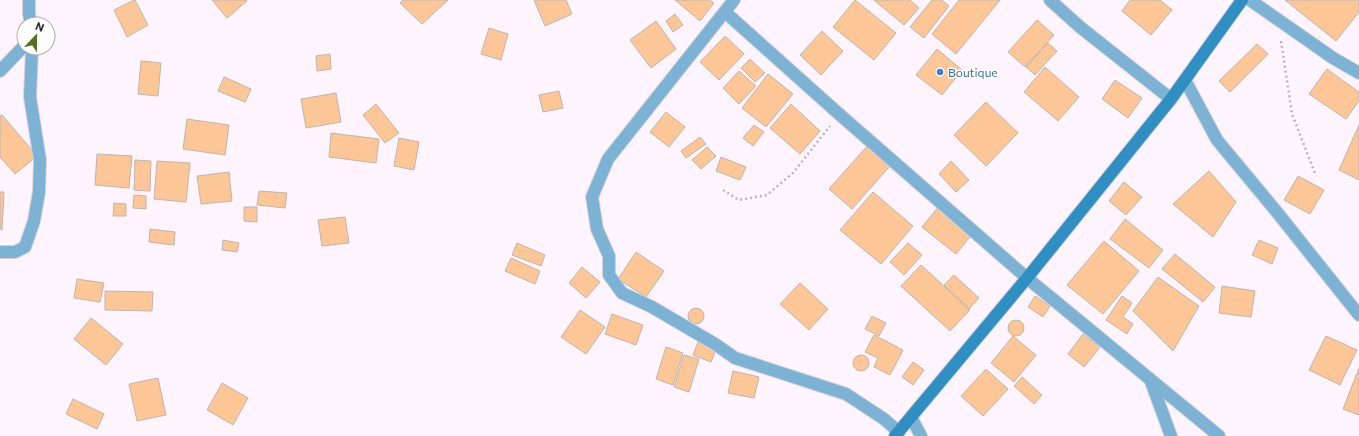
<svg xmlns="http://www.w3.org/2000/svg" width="1359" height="436" font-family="Commissioner,sans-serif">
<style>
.building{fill:#fdc697;stroke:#bfb5ad}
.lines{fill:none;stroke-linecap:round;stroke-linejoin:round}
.street-casing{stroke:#d9d0d8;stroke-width:14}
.secondary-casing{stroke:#d9d0d8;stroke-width:14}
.path{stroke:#bcb4bb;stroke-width:2.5;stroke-dasharray:2 3;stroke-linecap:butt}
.street{stroke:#7cb3d5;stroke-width:12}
.secondary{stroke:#308fc2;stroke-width:12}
.shop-dot{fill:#3f7fe0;stroke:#fff;stroke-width:1.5}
.labels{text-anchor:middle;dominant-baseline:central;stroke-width:3;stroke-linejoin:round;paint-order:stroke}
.shop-label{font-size:12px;fill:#366cbe;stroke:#fff;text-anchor:start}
</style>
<rect width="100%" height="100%" fill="#fef4fd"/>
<!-- building -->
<g class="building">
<polygon points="134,0 135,0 148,25 127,37 114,10"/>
<polygon points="212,0 246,0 247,1 227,18"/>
<polygon points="403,0 448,0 422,24 400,3"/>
<polygon points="534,0 566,0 572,14 545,26"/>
<polygon points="675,0 710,0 714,3 700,21"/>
<polygon points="855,0 896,33 874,60 833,27"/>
<polygon points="874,0 910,0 919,8 904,25"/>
<polygon points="932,0 942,0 949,6 924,38 910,27"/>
<polygon points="959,0 1000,0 956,54 932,34"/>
<polygon points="1130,0 1160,0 1172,10 1151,35 1122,11"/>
<polygon points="1285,0 1359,0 1359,12 1336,41"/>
<polygon points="675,14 683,25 673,32 666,21"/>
<polygon points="1037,20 1054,35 1025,67 1008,52"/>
<polygon points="656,21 676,49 651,68 630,40"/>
<polygon points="489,28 508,34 501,60 481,54"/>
<polygon points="822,31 843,51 821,75 800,55"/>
<polygon points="725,36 744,54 719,80 700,62"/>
<polygon points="1048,43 1057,51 1035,75 1026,67"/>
<polygon points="1257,44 1268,54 1230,92 1219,81"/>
<polygon points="937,49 962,70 942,95 916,75"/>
<polygon points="330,54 331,69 317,71 316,56"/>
<polygon points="750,59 765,73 755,82 741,68"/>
<polygon points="141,61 161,63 158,96 138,94"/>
<polygon points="1045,67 1079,97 1058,121 1024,92"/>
<polygon points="1327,69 1359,92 1359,101 1346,119 1309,94"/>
<polygon points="739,71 756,86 739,104 723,88"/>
<polygon points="768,74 793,94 766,127 742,108"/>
<polygon points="224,77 251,89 245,102 218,91"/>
<polygon points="1115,80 1142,98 1128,118 1102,99"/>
<polygon points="559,91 563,108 543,112 539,95"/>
<polygon points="336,93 341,122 306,128 301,99"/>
<polygon points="986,102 1018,133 986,166 954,135"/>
<polygon points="376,104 399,133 385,143 363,115"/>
<polygon points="791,104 820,131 800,154 770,128"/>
<polygon points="666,112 685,127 669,147 650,132"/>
<polygon points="2,115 37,156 15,174 0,157 0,116"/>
<polygon points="187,119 229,125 225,155 183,149"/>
<polygon points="754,125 764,132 753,146 743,138"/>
<polygon points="1359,125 1359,180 1339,170"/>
<polygon points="331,133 379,139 376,163 329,157"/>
<polygon points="700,137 706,144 686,158 681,151"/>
<polygon points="399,138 419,142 414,170 394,166"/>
<polygon points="868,145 891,165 852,209 829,189"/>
<polygon points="707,147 716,156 701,169 692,160"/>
<polygon points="97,154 132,156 129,188 95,185"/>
<polygon points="721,157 746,167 740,180 716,171"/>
<polygon points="135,160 151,161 150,191 134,190"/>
<polygon points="157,161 190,163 186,202 154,199"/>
<polygon points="951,161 969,180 956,192 939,174"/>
<polygon points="1209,171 1236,202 1213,237 1173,204"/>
<polygon points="229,172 232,201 201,204 197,176"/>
<polygon points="1298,176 1324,190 1310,214 1284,200"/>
<polygon points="1124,182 1142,197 1126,215 1109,201"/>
<polygon points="259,191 287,193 285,208 257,205"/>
<polygon points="0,192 4,192 2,230 0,229"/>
<polygon points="873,192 913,226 881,264 840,230"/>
<polygon points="134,195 146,196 146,209 133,208"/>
<polygon points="114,203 126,204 126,216 113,216"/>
<polygon points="939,206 973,233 956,254 922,227"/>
<polygon points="244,207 257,207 257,222 244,221"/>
<polygon points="345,217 349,243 322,246 318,220"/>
<polygon points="1125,219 1163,250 1149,268 1110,239"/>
<polygon points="150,229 175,232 174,245 149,242"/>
<polygon points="223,240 239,243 237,252 222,250"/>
<polygon points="1259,240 1278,248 1272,264 1252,255"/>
<polygon points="1104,241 1139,271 1103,314 1067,285"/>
<polygon points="517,243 545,255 541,266 512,255"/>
<polygon points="908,243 922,255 904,275 890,262"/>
<polygon points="636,252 664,271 646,297 618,279"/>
<polygon points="1175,254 1215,287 1203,302 1162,269"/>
<polygon points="511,258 540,271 535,284 505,271"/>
<polygon points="921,265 970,310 950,331 901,286"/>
<polygon points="582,267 600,282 586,298 569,283"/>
<polygon points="954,275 979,298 969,309 944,285"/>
<polygon points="1158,277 1199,306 1173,351 1133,311"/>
<polygon points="77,279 104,283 100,302 74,298"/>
<polygon points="800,283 828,309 809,330 780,304"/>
<polygon points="1222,286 1255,291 1251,317 1219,313"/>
<polygon points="105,291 153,292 152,311 105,310"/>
<polygon points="1035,296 1050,306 1043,317 1028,307"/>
<polygon points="1122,296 1132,303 1123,317 1133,324 1127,334 1106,320"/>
<circle cx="696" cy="316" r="8"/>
<polygon points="580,310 605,327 586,354 561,337"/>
<polygon points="612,314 643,325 636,345 605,334"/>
<polygon points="872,316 886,323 879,336 865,329"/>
<polygon points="91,318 123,344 106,365 74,339"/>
<circle cx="1016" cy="328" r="8"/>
<polygon points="1083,334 1100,347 1084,367 1068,354"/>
<polygon points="874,335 903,350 890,375 874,367 878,358 865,352"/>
<polygon points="1013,336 1036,355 1014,382 991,363"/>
<polygon points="1326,336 1357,350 1340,385 1309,370"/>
<polygon points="698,342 716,350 711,362 693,355"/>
<polygon points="666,347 683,353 673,385 656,379"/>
<polygon points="684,355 699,359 689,392 674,387"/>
<circle cx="861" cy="363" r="8"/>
<polygon points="913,362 924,370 913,385 902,377"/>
<polygon points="1359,368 1359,415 1343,409"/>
<polygon points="986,369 1008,389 983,416 961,396"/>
<polygon points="733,371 759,377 754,398 728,393"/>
<polygon points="1022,377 1042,395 1034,404 1014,386"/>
<polygon points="158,378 166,415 137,421 129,384"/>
<polygon points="222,383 248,398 233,425 207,410"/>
<polygon points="73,399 104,414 97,429 66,414"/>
</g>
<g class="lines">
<defs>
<g id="street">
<polyline points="29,0 29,14 31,24"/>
<polyline points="734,0 608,159 592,197 597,229 609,256 609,275 622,293 652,307 715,344 735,358 846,394 884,419 899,432"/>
<polyline points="1050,0 1080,27 1171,99"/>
<polyline points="1250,0 1333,58 1359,73"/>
<polyline points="725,12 839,114 1027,278 1219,436"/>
<polyline points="0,71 24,46"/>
<polyline points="1185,80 1217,140 1276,211 1359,315"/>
<polyline points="0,252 15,252 25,247 34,221 39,192 40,160 30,97 32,48"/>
<polyline points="1150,379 1171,436"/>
<polyline points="911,417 921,436"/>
</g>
<polyline id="secondary" points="895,436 1027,278 1171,99 1242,0"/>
</defs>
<!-- street casing -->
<use href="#street" class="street-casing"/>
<!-- secondary casing -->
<use href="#secondary" class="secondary-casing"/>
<!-- path -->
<g class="path">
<polyline points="1281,41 1292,114 1316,176"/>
<polyline points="723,190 739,200 767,195 793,173 830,126"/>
</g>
<!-- street -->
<use href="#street" class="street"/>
<!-- secondary -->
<use href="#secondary" class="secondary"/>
</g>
<!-- markers -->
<circle class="shop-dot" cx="940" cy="72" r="4"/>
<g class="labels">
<!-- shop labels -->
<g class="shop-label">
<text x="948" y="72">Boutique</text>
</g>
</g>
<!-- north arrow -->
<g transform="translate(36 36) rotate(22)"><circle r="19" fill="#ffffff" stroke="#acaaac"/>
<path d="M0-3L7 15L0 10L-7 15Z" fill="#556f21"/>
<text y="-6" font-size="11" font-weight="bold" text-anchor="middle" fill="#2f2b2f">N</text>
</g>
</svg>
